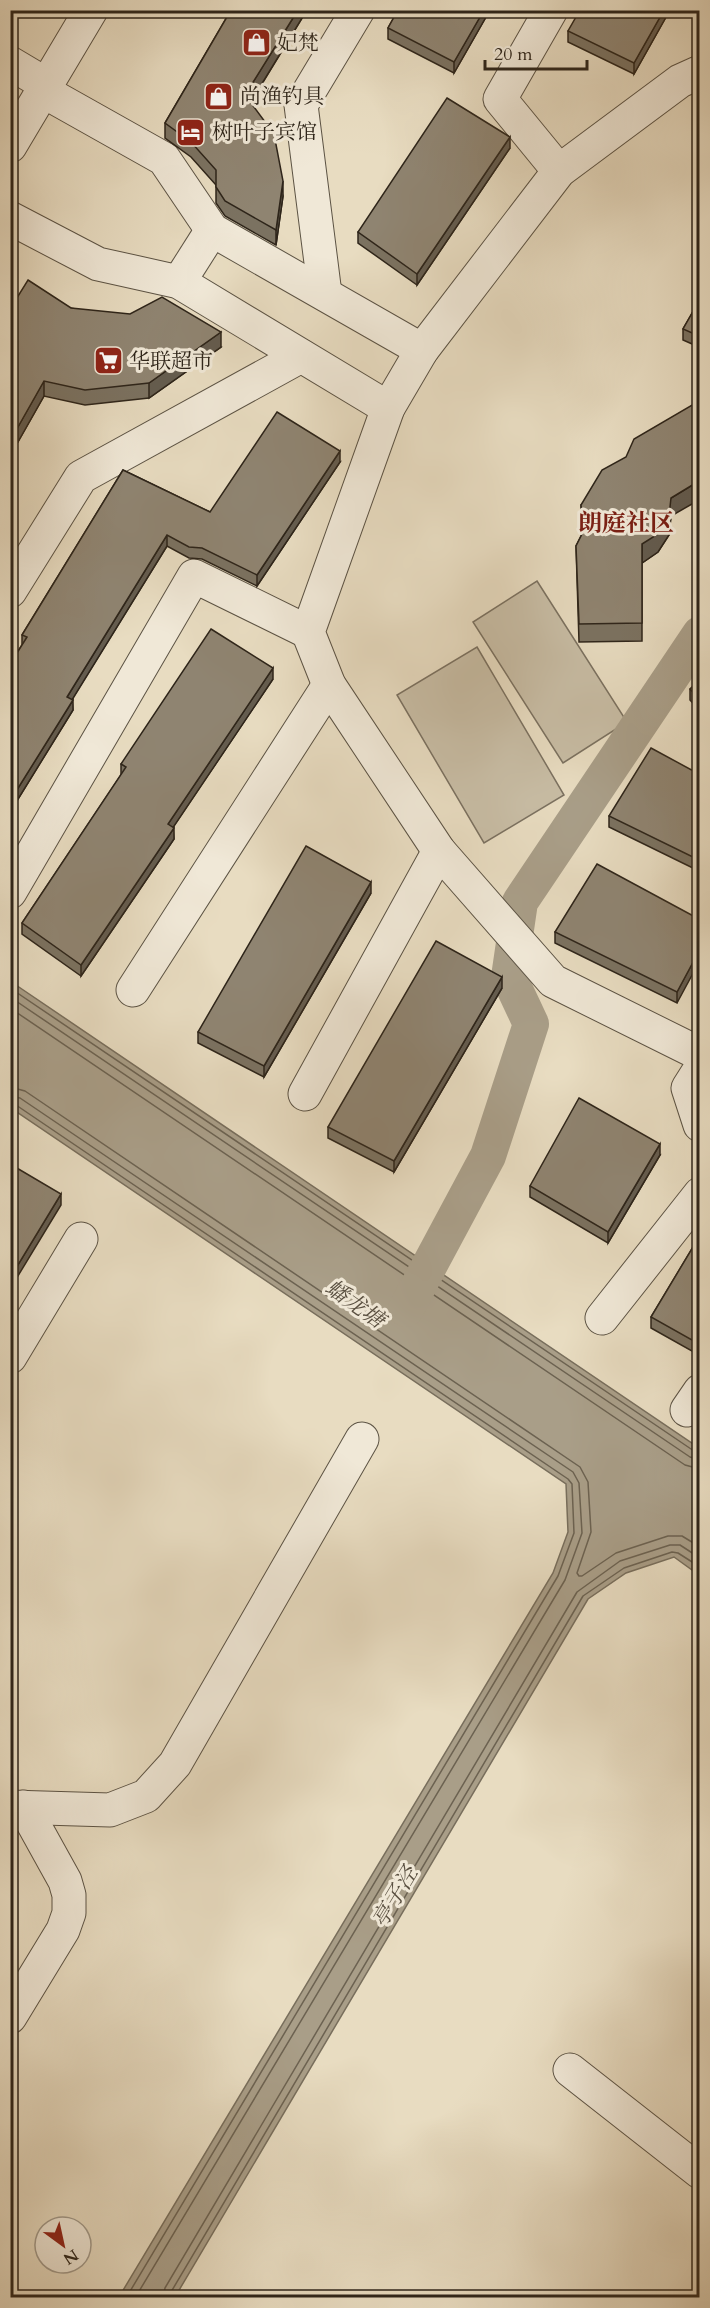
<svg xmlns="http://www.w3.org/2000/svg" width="710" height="2308" font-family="Cardo,'Noto Serif SC',serif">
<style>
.green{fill:#c8bda5;stroke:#7b7160;stroke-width:1.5}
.water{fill:#a99e88;stroke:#786e5c;stroke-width:1.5}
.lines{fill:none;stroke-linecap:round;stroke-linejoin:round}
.shore{stroke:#6c6251;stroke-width:1.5}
.canal{stroke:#a99e88;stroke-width:36}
.minor-casing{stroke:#5c5344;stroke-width:35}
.minor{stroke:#f0e8d7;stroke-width:33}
.wall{fill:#7b7261;stroke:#2e251a;stroke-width:1.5}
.shaded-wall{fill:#645c4f;stroke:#2e251a;stroke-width:1.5}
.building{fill:#8f8471;stroke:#2e251a;stroke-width:1.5}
.labels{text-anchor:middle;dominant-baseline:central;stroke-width:6;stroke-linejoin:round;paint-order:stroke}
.poi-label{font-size:21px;fill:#2e251a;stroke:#f0e8d7;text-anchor:start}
.water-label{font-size:22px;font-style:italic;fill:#594f40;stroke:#f0e8d7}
.quarter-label{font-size:24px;font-weight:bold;fill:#7a1f14;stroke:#f0e8d7}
</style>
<rect width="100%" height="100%" fill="#e8dcc1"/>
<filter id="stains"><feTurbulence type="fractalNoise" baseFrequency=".00333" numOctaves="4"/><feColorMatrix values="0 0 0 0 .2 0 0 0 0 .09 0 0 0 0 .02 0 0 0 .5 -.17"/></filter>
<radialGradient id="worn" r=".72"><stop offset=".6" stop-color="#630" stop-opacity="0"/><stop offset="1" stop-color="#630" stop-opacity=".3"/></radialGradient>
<!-- green -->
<g class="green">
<polygon points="537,581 627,722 563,763 473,622"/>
<polygon points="477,647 564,795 484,843 397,695"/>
</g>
<!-- water -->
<polygon class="water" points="10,981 699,1448 699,1575 674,1557 626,1573 588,1599 175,2297 119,2297 553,1573 568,1532 566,1484 11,1108"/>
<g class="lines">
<!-- shore -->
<g class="shore">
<polyline points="10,988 694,1451 700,1452"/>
<polyline points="10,997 690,1457 700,1460"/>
<polyline points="10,1008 685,1465 700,1469"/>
<polyline points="10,1087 25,1091 580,1467 588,1482 591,1532 577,1573 579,1576 582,1576 616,1553 668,1536 682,1536 700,1547"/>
<polyline points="10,1096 20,1098 573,1472 579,1483 582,1533 565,1580 135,2298"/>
<polyline points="10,1103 16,1105 568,1479 572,1484 574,1533 558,1576 126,2298"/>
<polyline points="163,2298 165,2288 577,1592 620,1561 670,1545 680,1545 700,1558"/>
<polyline points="170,2298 171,2292 583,1596 624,1568 672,1552 678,1553 700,1567"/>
</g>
<!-- canal -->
<polyline class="canal" points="406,1309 488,1156 531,1024 509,977 520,902 700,634"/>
<defs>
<g id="minor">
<polyline points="551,10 500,99 559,171"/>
<polyline points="10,63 47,85"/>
<polyline points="700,72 680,81 559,171 422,350 388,408 308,632 329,685 439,851 553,981 700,1054"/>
<polyline points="43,91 164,159 212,230 422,350"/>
<polyline points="10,146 91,10"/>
<polyline points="10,218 98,264 179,282 388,408"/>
<polyline points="179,282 212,230"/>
<polyline points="325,294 301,105 358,10"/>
<polyline points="10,591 81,477 301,356"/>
<polyline points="10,892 194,576 308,632"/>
<polyline points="133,990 329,685"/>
<polyline points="700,1069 688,1088 700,1125"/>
<polyline points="305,1094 439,851"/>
<polyline points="602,1318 700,1194"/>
<polyline points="10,1357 81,1239"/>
<polyline points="687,1410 700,1391"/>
<polyline points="10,1807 110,1810 146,1796 175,1764 362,1439"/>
<polyline points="10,2017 63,1930 69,1913 69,1895 65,1881 24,1807"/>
<polyline points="570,2070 700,2172"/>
</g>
</defs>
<!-- minor casing -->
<use href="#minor" class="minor-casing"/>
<!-- minor -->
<use href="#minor" class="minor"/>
</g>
<!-- wall -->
<g class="wall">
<polygon points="231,10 307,10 251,102 283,196 276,245 225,216 216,203 216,185 191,157 165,138 165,123"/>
<polygon points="398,10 490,10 454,73 388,39 388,28"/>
<polygon points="670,10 634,74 568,42 568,31"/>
<polygon points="510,148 417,285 358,243 358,232"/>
<polygon points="699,301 699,347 683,340 683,329"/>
<polygon points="71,308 221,347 149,398 85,405 44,396 10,456"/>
<polygon points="340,462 257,586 202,559 189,558 167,546 72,699 73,710 10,812 10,664 22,645 22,635 123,470 210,512"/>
<polygon points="581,505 671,516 669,535 658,552 642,563 642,641 579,642 576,546 582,534 581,524"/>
<polygon points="273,679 173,827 174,839 81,976 22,934 22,923 121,775 121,764"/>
<polygon points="699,681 699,710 690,700 690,689"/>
<polygon points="699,774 699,871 609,827 609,816"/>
<polygon points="371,893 264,1077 198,1043 198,1032"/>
<polygon points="699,919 677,1003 555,943 555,932"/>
<polygon points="502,988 394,1172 328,1138 328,1127"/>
<polygon points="660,1155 608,1243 530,1197 530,1186"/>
<polygon points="699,1237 699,1355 651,1328 651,1317"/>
</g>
<!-- shaded-wall -->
<g class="shaded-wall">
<polygon points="298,10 307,10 245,111 245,95"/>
<polygon points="484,10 490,10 454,73 454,62"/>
<polygon points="664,10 670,10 634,74 634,63"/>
<polygon points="510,137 510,148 417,285 417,274"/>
<polygon points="283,181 283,196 276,245 276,230"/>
<polygon points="221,332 221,347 149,398 149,383"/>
<polygon points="44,381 44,396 10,456 10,441"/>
<polygon points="340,451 340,462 257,586 257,575"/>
<polygon points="699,481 699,500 671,516 669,535 658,552 642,563 642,544 671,498"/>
<polygon points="167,535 167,546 67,708 67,697"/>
<polygon points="273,668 273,679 168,835 168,824"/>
<polygon points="73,700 73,710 10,812 10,801"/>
<polygon points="174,828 174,839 81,976 81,965"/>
<polygon points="371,882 371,893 264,1077 264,1066"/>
<polygon points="699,951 699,962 677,1003 677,992"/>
<polygon points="502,977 502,988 394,1172 394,1161"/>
<polygon points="660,1144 660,1155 608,1243 608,1232"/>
<polygon points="61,1194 61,1205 10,1289 10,1278"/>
</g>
<!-- building -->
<g class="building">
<polygon points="231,10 298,10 245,95 274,134 283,181 276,230 225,201 216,187 216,170 191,142 165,123"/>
<polygon points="398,10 484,10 454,62 388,28"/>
<polygon points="580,10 664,10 634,63 568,31"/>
<polygon points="447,98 510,137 417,274 358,232"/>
<polygon points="28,280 71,308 130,314 162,297 221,332 149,383 85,390 44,381 10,441 10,309"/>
<polygon points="699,301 699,336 683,329"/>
<polygon points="699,401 699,481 671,498 669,516 658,534 642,544 642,623 579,624 576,546 584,530 581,505 602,470 626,457 634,439"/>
<polygon points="277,412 340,451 257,575 202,548 189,547 167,535 67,697 73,700 10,801 10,664 27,637 22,635 123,470 210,512"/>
<polygon points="211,629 273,668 168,824 174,828 81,965 22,923 126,767 121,764"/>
<polygon points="699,681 699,699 690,689"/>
<polygon points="651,748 699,774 699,860 609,816"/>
<polygon points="306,846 371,882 264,1066 198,1032"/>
<polygon points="597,864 699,919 699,951 677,992 555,932"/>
<polygon points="436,941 502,977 394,1161 328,1127"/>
<polygon points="579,1098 660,1144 608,1232 530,1186"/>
<polygon points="10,1164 61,1194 10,1278"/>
<polygon points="699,1237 699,1344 651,1317"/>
</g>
<!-- icons -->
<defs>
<symbol id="shop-square" viewBox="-11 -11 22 22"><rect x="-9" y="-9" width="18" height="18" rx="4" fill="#8f2418" stroke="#f0e8d7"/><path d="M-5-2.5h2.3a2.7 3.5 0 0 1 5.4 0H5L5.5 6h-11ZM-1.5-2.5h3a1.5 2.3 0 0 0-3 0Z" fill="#fff"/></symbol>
<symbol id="hotel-square" viewBox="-11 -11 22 22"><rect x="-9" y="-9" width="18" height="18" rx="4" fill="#8f2418" stroke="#f0e8d7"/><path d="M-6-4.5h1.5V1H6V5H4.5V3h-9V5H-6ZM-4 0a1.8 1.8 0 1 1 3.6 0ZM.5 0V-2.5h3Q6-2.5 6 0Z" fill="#fff"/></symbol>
<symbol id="supermarket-square" viewBox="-11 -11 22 22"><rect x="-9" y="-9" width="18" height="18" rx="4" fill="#8f2418" stroke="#f0e8d7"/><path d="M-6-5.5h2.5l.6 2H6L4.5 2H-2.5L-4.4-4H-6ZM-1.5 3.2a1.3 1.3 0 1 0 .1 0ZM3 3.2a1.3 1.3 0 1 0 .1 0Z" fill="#fff"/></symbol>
</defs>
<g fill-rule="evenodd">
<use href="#shop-square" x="240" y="26" width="33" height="33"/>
<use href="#shop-square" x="202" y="80" width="33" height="33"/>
<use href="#hotel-square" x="174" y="116" width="33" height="33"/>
<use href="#supermarket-square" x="92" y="344" width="33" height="33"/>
</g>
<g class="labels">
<!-- poi labels -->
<g class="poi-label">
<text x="277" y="43">妃梵</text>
<text x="240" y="96">尚渔钓具</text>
<text x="212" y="132">树叶子宾馆</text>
<text x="129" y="361">华联超市</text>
</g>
<!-- water labels -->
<g class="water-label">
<text transform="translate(355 1304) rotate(35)">蟠龙塘</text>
<text transform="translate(395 1897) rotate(-59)">亭子泾</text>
</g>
<!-- quarter labels -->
<g class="quarter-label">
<text x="626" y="523">朗庭社区</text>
</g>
</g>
<!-- margin -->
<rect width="710" height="2308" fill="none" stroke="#e8dcc1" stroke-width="36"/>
<rect x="12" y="12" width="686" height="2284" fill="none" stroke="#2e251a" stroke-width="3"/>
<rect x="18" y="18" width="674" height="2272" fill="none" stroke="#2e251a" stroke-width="1.5"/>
<!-- north arrow -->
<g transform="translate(63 2245) rotate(147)"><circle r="28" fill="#f0e8d7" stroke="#a29a8b" stroke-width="1.5"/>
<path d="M0-4.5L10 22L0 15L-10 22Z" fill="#8f2418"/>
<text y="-9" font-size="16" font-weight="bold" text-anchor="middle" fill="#2e251a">N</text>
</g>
<!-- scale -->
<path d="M485 60v9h102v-9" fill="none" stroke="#2e251a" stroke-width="3"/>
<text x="494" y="60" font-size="18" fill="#2e251a" stroke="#f0e8d7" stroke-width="4.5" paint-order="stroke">20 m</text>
<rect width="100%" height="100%" filter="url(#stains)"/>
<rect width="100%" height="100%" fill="url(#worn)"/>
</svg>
